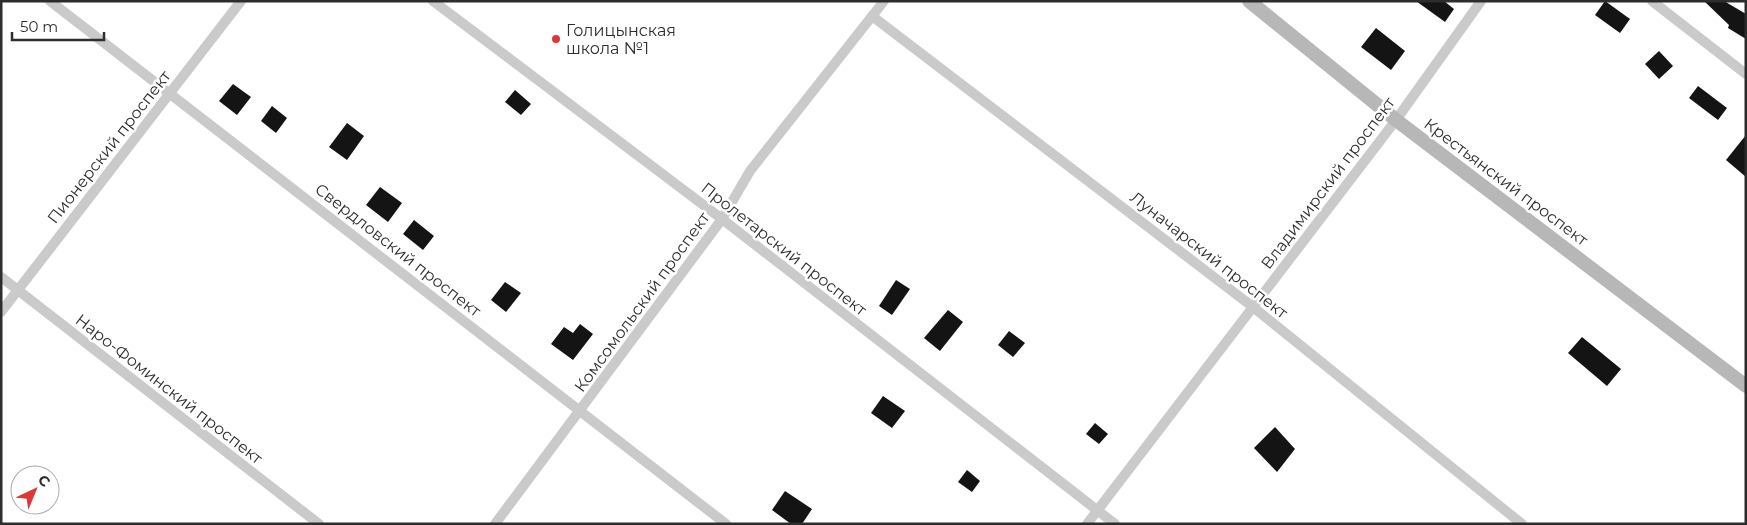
<svg xmlns="http://www.w3.org/2000/svg" width="1747" height="525" font-family="Montserrat,sans-serif">
<style>
.building{fill:#141414}
.lines{fill:none;stroke-linecap:round;stroke-linejoin:round}
.street{stroke:#cacaca;stroke-width:10}
.secondary{stroke:#b7b7b7;stroke-width:14}
.poi-dot{fill:#dd3837;stroke:#fff;stroke-width:2}
.labels{text-anchor:middle;dominant-baseline:central;stroke-width:5;stroke-linejoin:round;paint-order:stroke}
.poi-label{font-size:16px;fill:#2d2d2d;stroke:#fff;text-anchor:start}
.street-label{font-size:16px;fill:#2d2d2d;stroke:#fff}
</style>
<rect width="100%" height="100%" fill="#fff"/>
<!-- building -->
<g class="building">
<polygon points="1416,1 1444,1 1454,9 1445,22"/>
<polygon points="1605,1 1630,19 1620,33 1595,15"/>
<polygon points="1704,1 1724,1 1746,14 1746,39 1728,28 1729,25"/>
<polygon points="1376,28 1405,51 1391,70 1361,47"/>
<polygon points="1659,51 1673,66 1659,79 1645,64"/>
<polygon points="233,84 251,97 237,115 219,101"/>
<polygon points="1698,86 1727,108 1718,120 1689,98"/>
<polygon points="515,90 531,104 521,115 505,102"/>
<polygon points="272,106 287,118 276,133 261,121"/>
<polygon points="347,123 364,136 347,160 329,147"/>
<polygon points="1746,135 1746,177 1726,160"/>
<polygon points="380,187 402,203 388,222 366,205"/>
<polygon points="414,220 434,236 423,250 403,234"/>
<polygon points="896,280 910,289 892,315 879,306"/>
<polygon points="505,282 521,293 506,312 491,300"/>
<polygon points="948,310 963,322 940,351 924,338"/>
<polygon points="580,324 593,334 573,360 551,344 564,327 573,333"/>
<polygon points="1009,331 1025,343 1013,357 998,345"/>
<polygon points="1582,337 1621,369 1607,386 1568,353"/>
<polygon points="883,396 905,411 892,428 871,413"/>
<polygon points="1095,423 1108,434 1099,444 1086,434"/>
<polygon points="1275,427 1295,449 1277,472 1254,448"/>
<polygon points="967,470 980,481 972,492 958,482"/>
<polygon points="785,491 812,509 802,524 791,524 772,510"/>
</g>
<g class="lines">
<!-- street -->
<g class="street">
<polyline points="50,1 726,524"/>
<polyline points="433,1 722,219 1115,524"/>
<polyline points="1652,1 1746,74"/>
<polyline points="872,16 1253,307 1522,524"/>
<polyline points="1,277 319,524"/>
<polyline points="1,312 241,1"/>
<polyline points="495,524 722,219 750,171 884,1"/>
<polyline points="1087,524 1396,120 1481,1"/>
</g>
<!-- secondary -->
<polyline class="secondary" points="1249,1 1396,120 1746,386"/>
</g>
<!-- markers -->
<circle class="poi-dot" cx="556" cy="39" r="5"/>
<g class="labels">
<!-- poi labels -->
<g class="poi-label">
<text x="566" y="30">Голицынская<tspan x="566" dy="18">школа №1</tspan></text>
</g>
<!-- street labels -->
<g class="street-label">
<text transform="translate(109 147) rotate(-52)">Пионерский проспект</text>
<text transform="translate(1506 182) rotate(37)">Крестьянский проспект</text>
<text transform="translate(1328 183) rotate(-53)">Владимирский проспект</text>
<text transform="translate(784 249) rotate(38)">Пролетарский проспект</text>
<text transform="translate(398 250) rotate(38)">Свердловский проспект</text>
<text transform="translate(1209 255) rotate(38)">Луначарский проспект</text>
<text transform="translate(642 302) rotate(-54)">Комсомольский проспект</text>
<text transform="translate(169 389) rotate(38)">Наро-Фоминский проспект</text>
</g>
</g>
<!-- border -->
<rect width="1747" height="525" fill="none" stroke="#2d2d2d" stroke-width="5"/>
<!-- north arrow -->
<g transform="translate(35 490) rotate(44)"><circle r="24" fill="#ffffff" stroke="#ababab"/>
<path d="M0-4L9 19L0 12L-9 19Z" fill="#dd3837"/>
<text y="-8" font-size="14" font-weight="bold" text-anchor="middle" fill="#2d2d2d">С</text>
</g>
<!-- scale -->
<path d="M12 32v8h92v-8" fill="none" stroke="#2d2d2d" stroke-width="2.5"/>
<text x="20" y="32" font-size="15" fill="#2d2d2d" stroke="#ffffff" stroke-width="4" paint-order="stroke">50 m</text>
</svg>
